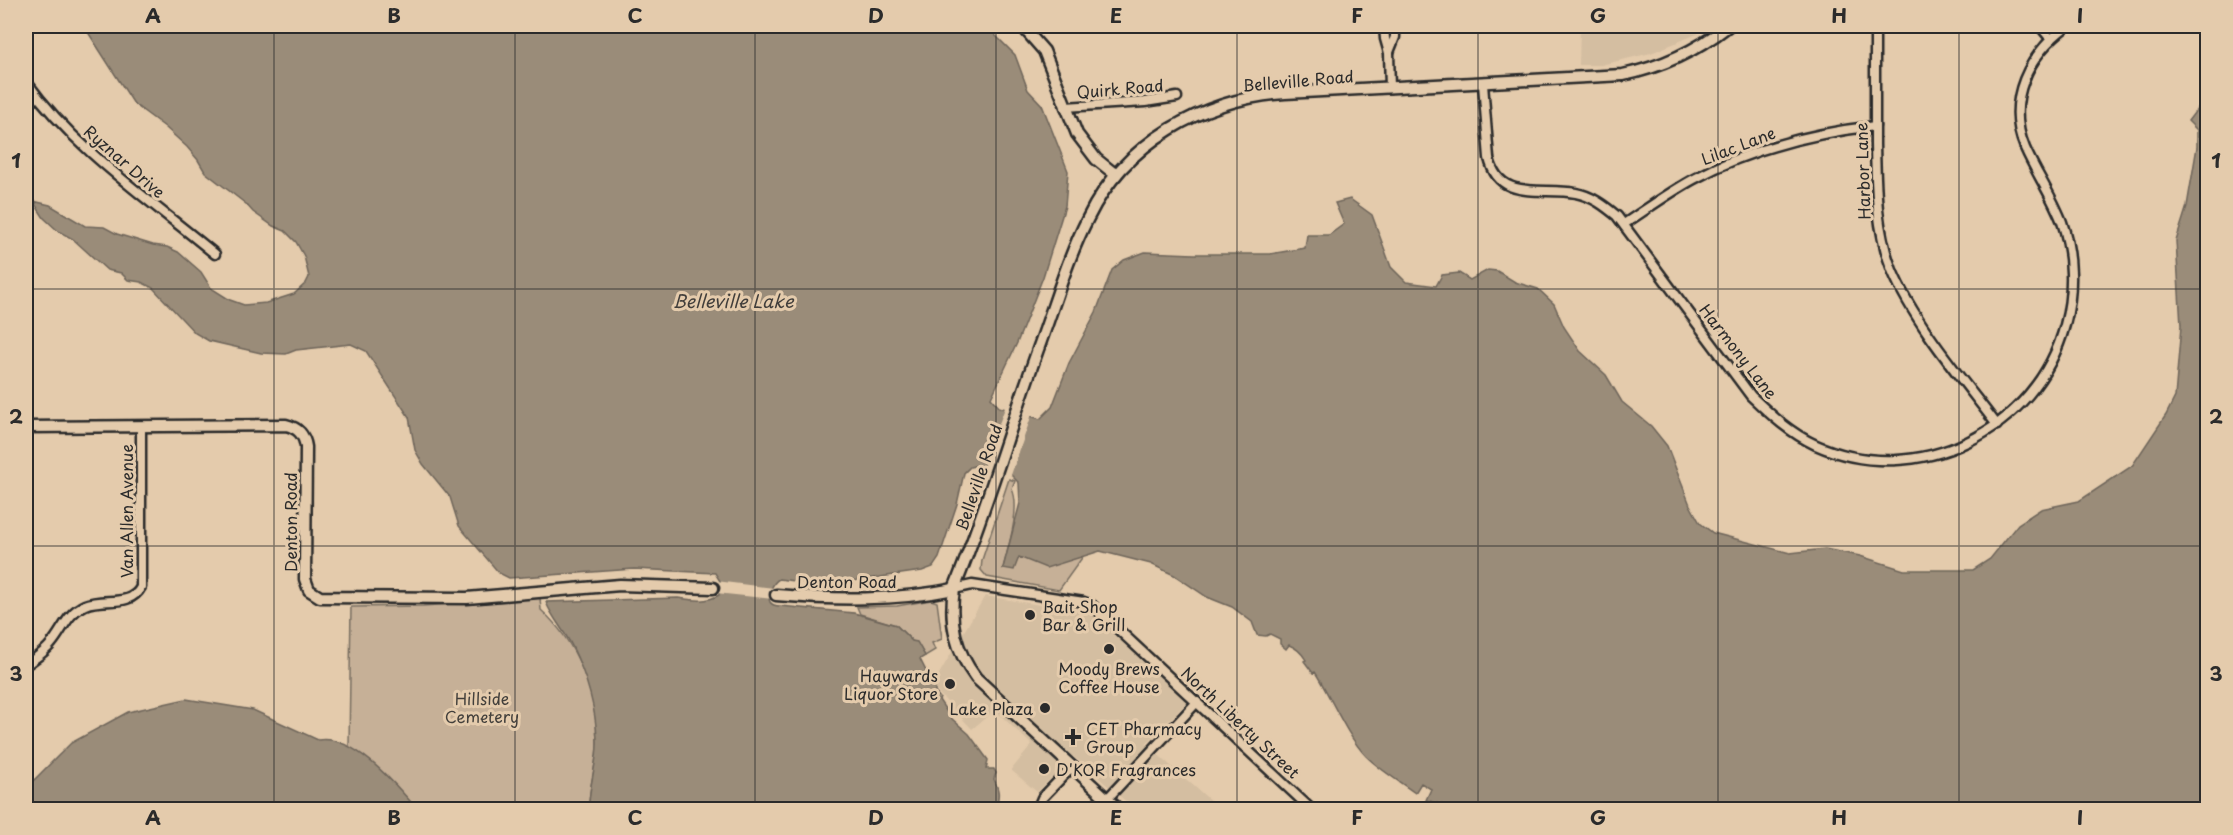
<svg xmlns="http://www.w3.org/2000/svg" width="2233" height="835" font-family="'Playpen Sans',sans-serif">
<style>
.built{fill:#d4bea1}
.green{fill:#c6b097;stroke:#786e61;stroke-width:1.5}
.water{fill:#9a8c79;stroke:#6e655a;stroke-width:1.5}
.pier{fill:#e4cbac}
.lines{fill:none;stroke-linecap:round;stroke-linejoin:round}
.stream{stroke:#6e655a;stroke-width:2}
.street-casing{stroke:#2b2b2b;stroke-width:13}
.secondary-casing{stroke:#2b2b2b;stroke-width:15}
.street{stroke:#e4cbac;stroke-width:8}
.secondary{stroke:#e4cbac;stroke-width:10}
.grid{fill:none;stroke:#2b2b2b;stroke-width:1.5;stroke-opacity:0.55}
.poi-dot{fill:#2b2b2b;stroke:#e4cbac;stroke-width:2}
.labels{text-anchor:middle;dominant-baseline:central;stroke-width:6;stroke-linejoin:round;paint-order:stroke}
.street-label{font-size:16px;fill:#2b2b2b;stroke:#e4cbac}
.poi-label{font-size:16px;fill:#2b2b2b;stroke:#e4cbac;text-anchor:start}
.park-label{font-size:16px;fill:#423f3b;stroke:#e4cbac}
.water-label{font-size:18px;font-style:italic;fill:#413e3b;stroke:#e4cbac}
.neatline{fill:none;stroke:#2b2b2b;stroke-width:2}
.grid-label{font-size:20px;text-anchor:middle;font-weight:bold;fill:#2b2b2b}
</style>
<rect width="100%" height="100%" fill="#e4cbac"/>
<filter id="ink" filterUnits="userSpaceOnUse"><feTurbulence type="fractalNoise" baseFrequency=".0167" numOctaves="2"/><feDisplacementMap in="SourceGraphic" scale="12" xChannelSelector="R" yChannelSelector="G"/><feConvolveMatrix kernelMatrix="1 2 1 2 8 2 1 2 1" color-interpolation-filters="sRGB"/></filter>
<g filter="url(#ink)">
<!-- built -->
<g class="built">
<polygon points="1580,26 1707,26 1697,34 1651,53 1601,65 1579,65"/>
<polygon points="985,596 1090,613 1187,702 1146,744 1220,809 1135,809 1073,756 1037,792 1011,770 1032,745 995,710 972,729 932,686"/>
</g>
<!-- green -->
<g class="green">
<path d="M1009 479 1015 481 1012 489C1021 508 1008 548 1003 568L1019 557 1084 555 1059 590 987 577 981 570 982 560Z"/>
<path d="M540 598 541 610C577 642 597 693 597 741 598 764 588 786 589 810L417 809 382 772 349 747 351 607 423 606Z"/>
<polygon points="931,600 937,602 942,639 932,643 935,650 925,656 917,643 912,641 896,625 860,614 857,607 897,606"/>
</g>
<!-- water -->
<g class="water">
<path d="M84 26H986L1015 55 1028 90 1042 105 1068 171 1065 206 1043 277 1017 343 991 398 999 407 1040 419 1052 407 1069 363 1096 312 1112 270 1124 260 1145 252 1194 254H1270L1305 248 1307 235H1329L1344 224 1335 203 1350 199 1372 215 1391 267 1406 282 1436 286 1442 275 1459 273 1470 280 1488 270 1497 271 1515 282 1538 289 1554 304 1564 327 1580 351 1606 375 1622 402 1651 426 1667 446 1690 505 1700 523 1713 533 1790 553 1825 549 1860 556 1904 570H1973L1990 559 2018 524 2041 509 2079 501 2132 466 2166 415 2175 397 2181 326 2176 241 2187 206 2197 147V130L2188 121 2207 96V809H1458L1426 800 1431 789 1421 783 1415 793C1399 781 1380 770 1366 756 1346 735 1331 697 1315 672L1313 673 1304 661 1306 660C1302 653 1297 648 1289 645L1286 649 1280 644V639L1270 634 1266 636 1257 635 1252 622 1232 607 1207 597 1174 575 1151 564 1100 551 1046 568 1019 557 1014 570 1003 568 1020 503 1019 483 1011 475 974 466 970 467 964 473 957 504 939 558 933 567 922 571 845 582H803L779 579C773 582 767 595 770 602 772 605 777 606 780 606L854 613 896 625 912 641 917 642 925 656 920 659 933 685 935 684V692L940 698 939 700 951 718 969 734 988 760 986 769H994L996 773 994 779C1000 793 999 794 996 809H589C588 786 598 763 597 740 596 706 587 677 572 646 564 630 552 618 546 602L678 598C692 600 706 603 719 595L720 581 715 573 634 569 509 578 499 573 459 526 450 497 423 464 415 450 409 417 366 351 351 344 296 350 286 354 261 353 209 341 195 333 153 288 141 282 128 280 121 273 107 270 73 239 58 231 44 218 33 201 50 205 85 226 104 227 117 234 153 245 167 247 178 252 201 272 211 288 230 300 244 305 266 303 294 294 306 283 309 277 304 256 296 242 285 231 273 226 253 212 246 204 205 172 198 160 187 147 165 127 134 104Z"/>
<path d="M186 699 253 710 318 740C354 734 396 785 417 809H26V788L71 743 128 712Z"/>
</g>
<!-- pier -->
<g class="pier">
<polygon points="1006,405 1032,414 1010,478 982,470"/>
<polygon points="716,581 774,588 773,599 716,593"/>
</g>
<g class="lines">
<!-- stream -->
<polyline class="stream" points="26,197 36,203"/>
<defs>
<g id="street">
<polyline points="1384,26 1385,39 1389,53 1390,88"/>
<path d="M1875 26C1875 65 1875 105 1875 144 1876 187 1876 229 1892 270 1914 323 1962 379 1997 425"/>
<polyline points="2040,26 2050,38"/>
<polyline points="1389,52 1395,37 1395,26"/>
<path d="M26 81C76 151 149 199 215 254"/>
<path d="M1483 84 1489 158C1499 203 1543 186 1576 193 1592 196 1605 206 1617 216L1751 396C1771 415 1790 433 1816 445 1917 490 2037 431 2065 325 2074 292 2073 254 2062 222 2052 196 2036 173 2025 148 2005 100 2029 54 2067 26"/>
<polyline points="1065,107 1145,102 1177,97"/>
<path d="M1624 224C1647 209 1670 192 1694 179 1751 148 1812 133 1875 126"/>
<polyline points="954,589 972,585 1084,602 1092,605 1312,810"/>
<path d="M26 665C34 659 44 653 51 644 63 630 67 613 85 605 104 597 130 608 141 587V427"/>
<polyline points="1107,799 1197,702"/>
<polyline points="1037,810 1042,798 1072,767"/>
</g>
<g id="secondary">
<polyline points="1022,26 1044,51 1077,134 1096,159 1116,175"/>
<path d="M26 427 286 425C298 428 304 434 306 447L305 579 309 590 320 597 467 598 620 585 713 588"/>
<path d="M776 595C836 600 895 601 954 589"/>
<path d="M1119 810 976 678C955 650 949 622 954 589 987 508 1011 423 1041 341 1056 300 1068 257 1088 218 1125 142 1203 99 1285 93L1623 75C1662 67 1696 51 1728 26"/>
</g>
</defs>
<!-- street casing -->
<use href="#street" class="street-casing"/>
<!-- secondary casing -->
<use href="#secondary" class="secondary-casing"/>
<!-- street -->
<use href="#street" class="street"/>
<!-- secondary -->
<use href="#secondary" class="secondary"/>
</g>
</g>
<!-- grid -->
<path class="grid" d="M274 26V810M515 26V810M755 26V810M996 26V810M1237 26V810M1478 26V810M1718 26V810M1959 26V810M26 289H2208M26 546H2208"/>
<!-- markers -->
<g class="poi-dot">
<circle cx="1030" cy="615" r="6"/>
<circle cx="1109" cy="649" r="6"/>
<circle cx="950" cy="684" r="6"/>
<circle cx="1045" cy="708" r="6"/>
<path d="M1070 728h6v6h6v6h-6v6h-6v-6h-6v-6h6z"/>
<circle cx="1044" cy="769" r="6"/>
</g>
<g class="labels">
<!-- street labels -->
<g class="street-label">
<text transform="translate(1298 80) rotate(-5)">Belleville Road</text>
<text transform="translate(1120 88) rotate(-5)">Quirk Road</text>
<text transform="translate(1738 145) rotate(-21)">Lilac Lane</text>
<text transform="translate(125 161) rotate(41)">Ryznar Drive</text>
<text transform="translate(1862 171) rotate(-92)">Harbor Lane</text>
<text transform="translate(1739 351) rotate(52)">Harmony Lane</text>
<text transform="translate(978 477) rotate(-71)">Belleville Road</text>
<text transform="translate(126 511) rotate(-90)">Van Allen Avenue</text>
<text transform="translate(290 522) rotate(-90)">Denton Road</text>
<text x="847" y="581">Denton Road</text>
<text transform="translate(1241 722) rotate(43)">North Liberty Street</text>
</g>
<!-- poi labels -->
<g class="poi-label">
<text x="1042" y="606">Bait Shop<tspan x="1042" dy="18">Bar &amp; Grill</tspan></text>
<text x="1109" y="668" text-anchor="middle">Moody Brews<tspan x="1109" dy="18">Coffee House</tspan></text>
<text x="938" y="675" text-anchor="end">Haywards<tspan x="938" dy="18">Liquor Store</tspan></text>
<text x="1033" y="708" text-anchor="end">Lake Plaza</text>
<text x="1086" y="728">CET Pharmacy<tspan x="1086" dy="18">Group</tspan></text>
<text x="1056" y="769">D'KOR Fragrances</text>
</g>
<!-- park labels -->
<g class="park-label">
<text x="482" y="698">Hillside<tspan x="482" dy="18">Cemetery</tspan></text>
</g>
<!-- water labels -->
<g class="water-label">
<text x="733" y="300">Belleville Lake</text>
</g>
</g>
<!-- margin -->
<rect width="2233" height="835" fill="none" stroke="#e4cbac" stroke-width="66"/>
<rect x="33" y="33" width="2167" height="769" class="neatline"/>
<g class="grid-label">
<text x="153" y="23">A</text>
<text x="394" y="23">B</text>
<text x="635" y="23">C</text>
<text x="876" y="23">D</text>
<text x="1116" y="23">E</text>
<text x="1357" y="23">F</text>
<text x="1598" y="23">G</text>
<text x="1839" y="23">H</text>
<text x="2080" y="23">I</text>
<text x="16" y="168">1</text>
<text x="2216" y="168">1</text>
<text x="16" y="424">2</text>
<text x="2216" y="424">2</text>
<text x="16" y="681">3</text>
<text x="2216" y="681">3</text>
<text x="153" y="825">A</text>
<text x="394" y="825">B</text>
<text x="635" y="825">C</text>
<text x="876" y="825">D</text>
<text x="1116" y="825">E</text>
<text x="1357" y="825">F</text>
<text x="1598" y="825">G</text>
<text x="1839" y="825">H</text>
<text x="2080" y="825">I</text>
</g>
</svg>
